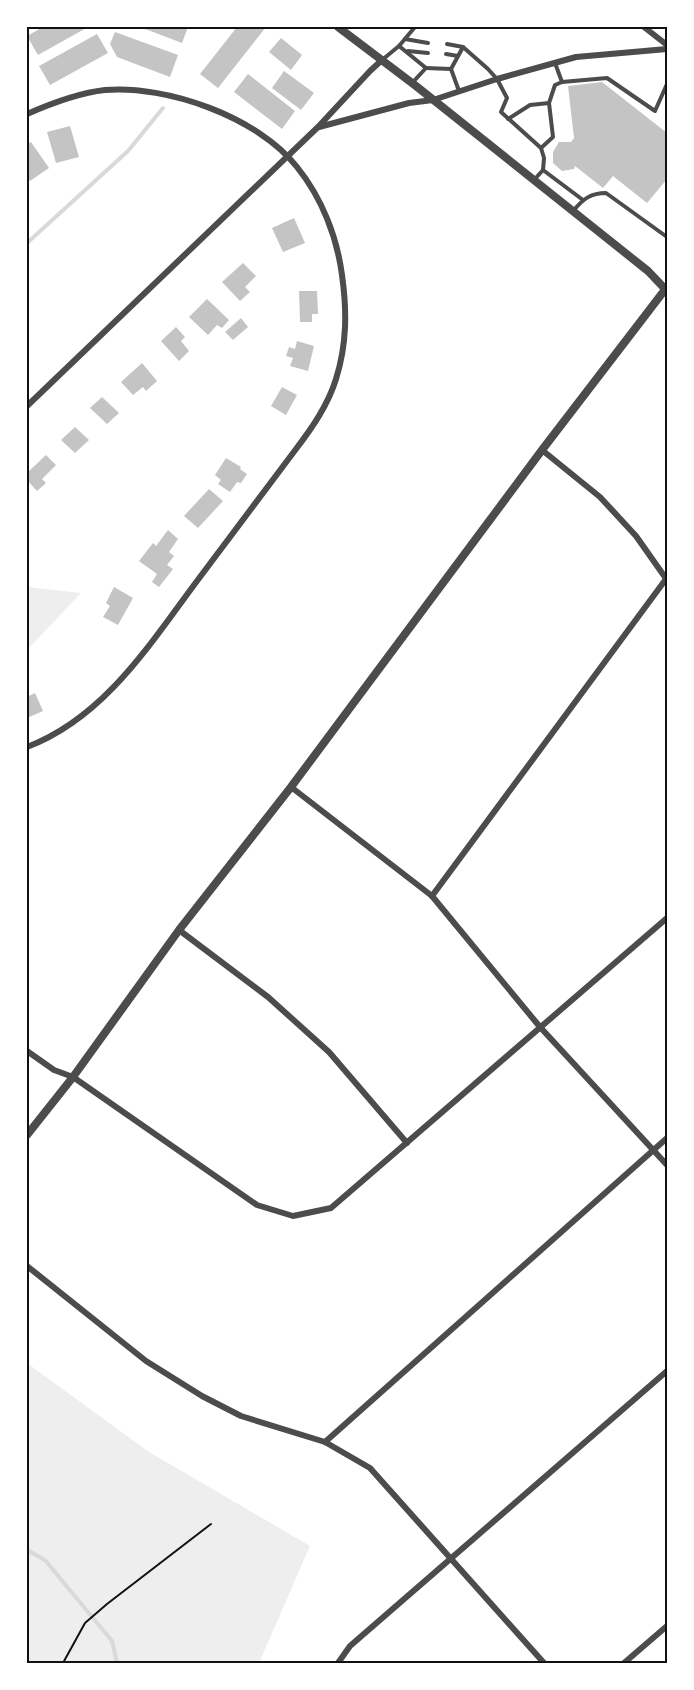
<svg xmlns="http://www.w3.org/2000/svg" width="694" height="1690" font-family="'Space Grotesk',sans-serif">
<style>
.green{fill:#eee}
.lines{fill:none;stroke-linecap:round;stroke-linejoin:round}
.stream{stroke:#d9d9d9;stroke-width:4}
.building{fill:#c4c4c4}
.path{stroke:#111;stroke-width:2}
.service{stroke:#4c4c4c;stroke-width:4}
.minor{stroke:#4c4c4c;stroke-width:6}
.tertiary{stroke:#4c4c4c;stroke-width:8}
.neatline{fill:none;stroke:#111;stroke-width:2}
</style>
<rect width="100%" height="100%" fill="#fff"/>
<!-- green -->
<g class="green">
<polygon points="27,587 81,593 27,650"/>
<polygon points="27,1363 149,1452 310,1546 259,1663 27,1663"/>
</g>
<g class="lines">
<!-- stream -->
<g class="stream">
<polyline points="27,243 128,151 163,108"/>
<polyline points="27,1550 45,1560 112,1641 117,1663"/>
</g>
</g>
<!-- building -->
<g class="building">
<polygon points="43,27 88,27 38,55 27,36"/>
<polygon points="140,27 188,27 182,43"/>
<polygon points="237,27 266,27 218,88 200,74"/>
<polygon points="115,32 178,55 170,77 117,57 110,44"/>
<polygon points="97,34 108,53 50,85 39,66"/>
<polygon points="281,38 302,55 291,70 269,52"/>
<polygon points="284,71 314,93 301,110 272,88"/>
<polygon points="248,74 295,111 282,129 234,92"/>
<polygon points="602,82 667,133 667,179 647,203 613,176 603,188 575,166 574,169 562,171 553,163 553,152 559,142 571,142 574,138 568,86"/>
<polygon points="70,126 79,157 56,163 47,132"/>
<polygon points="31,142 49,168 30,181 27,177 27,144"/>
<polygon points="294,218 305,243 283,252 272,228"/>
<polygon points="243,263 256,276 245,287 250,292 240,301 222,282"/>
<polygon points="299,291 317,291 318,314 312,314 312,322 300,322"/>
<polygon points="207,299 229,320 222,328 217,325 208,335 189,317"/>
<polygon points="241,318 248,327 233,340 225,332"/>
<polygon points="176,327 185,337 181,341 189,351 179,361 161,341"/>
<polygon points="297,341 314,346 308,371 290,366 293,358 286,356 289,347 295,349"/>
<polygon points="142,363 157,381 146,391 143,387 133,395 121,382"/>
<polygon points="282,387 297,395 286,415 271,406"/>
<polygon points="102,397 119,413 107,424 90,408"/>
<polygon points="75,427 89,440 75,453 61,440"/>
<polygon points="46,455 56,465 42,479 46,483 37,491 27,480 27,473"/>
<polygon points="226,458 241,467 240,469 247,474 241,483 237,482 230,492 218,484 221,480 215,475"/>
<polygon points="209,489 223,501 198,528 184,516"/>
<polygon points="168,530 178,539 169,552 174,556 167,565 173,569 159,587 152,582 157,574 139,561 153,543 156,546"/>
<polygon points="114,587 133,598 118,625 103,617 110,606 106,603"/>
<polygon points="35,693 43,711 27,718 27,697"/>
</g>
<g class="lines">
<!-- path -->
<polyline class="path" points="63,1663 85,1623 107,1604 211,1524"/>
<!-- service -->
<g class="service">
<polyline points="405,39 428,43"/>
<polyline points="447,44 463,47"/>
<polyline points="399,46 415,27"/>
<polyline points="408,51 428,53"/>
<polyline points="446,54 458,56"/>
<polyline points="382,60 399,46 426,68 413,82"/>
<polyline points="426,68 451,69"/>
<polyline points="562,82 607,78 655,111 667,84"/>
<polyline points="459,91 451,69 463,47 488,69 497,79 507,98 501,112 541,148 544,158 543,170 583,200"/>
<polyline points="508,119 530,105 549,103"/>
<polyline points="541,148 553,137 549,103 555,85 562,82 555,63"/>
<polyline points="534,180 543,170"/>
<path d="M574 210C583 199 591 193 606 193L667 237"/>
</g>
<!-- minor -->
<g class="minor">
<polyline points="644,27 667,45"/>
<path d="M27 114C52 103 78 93 105 90 167 85 258 117 297 167 322 198 337 237 342 275 347 311 347 344 336 379 328 405 312 428 296 449 263 493 230 537 197 581 150 644 104 718 27 747"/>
<polyline points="319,127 409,103 433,100 497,79 576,57 667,49"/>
<polyline points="27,406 318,127 370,71 382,60"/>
<polyline points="542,450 600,497 636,536 667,580"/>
<polyline points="291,787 432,896 540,1027 667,1165"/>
<polyline points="432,896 666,579"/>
<polyline points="179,930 268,997 329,1052 407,1143"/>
<polyline points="27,1051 54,1070 73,1077 257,1205 293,1216 331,1208 667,918"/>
<polyline points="27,1266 146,1361 202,1396 241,1416 325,1442 370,1468 544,1663"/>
<polyline points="325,1442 667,1138"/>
<polyline points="338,1663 350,1646 667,1371"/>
<polyline points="624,1663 667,1626"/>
</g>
<!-- tertiary -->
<g class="tertiary">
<polyline points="338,27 416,86 648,271 667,291"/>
<polyline points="27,1135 73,1077 179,930 291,787 542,450 667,287"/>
</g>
</g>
<!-- border -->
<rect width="694" height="1690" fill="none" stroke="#ffffff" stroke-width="57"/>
<rect x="28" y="28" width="638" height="1634" class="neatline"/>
</svg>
